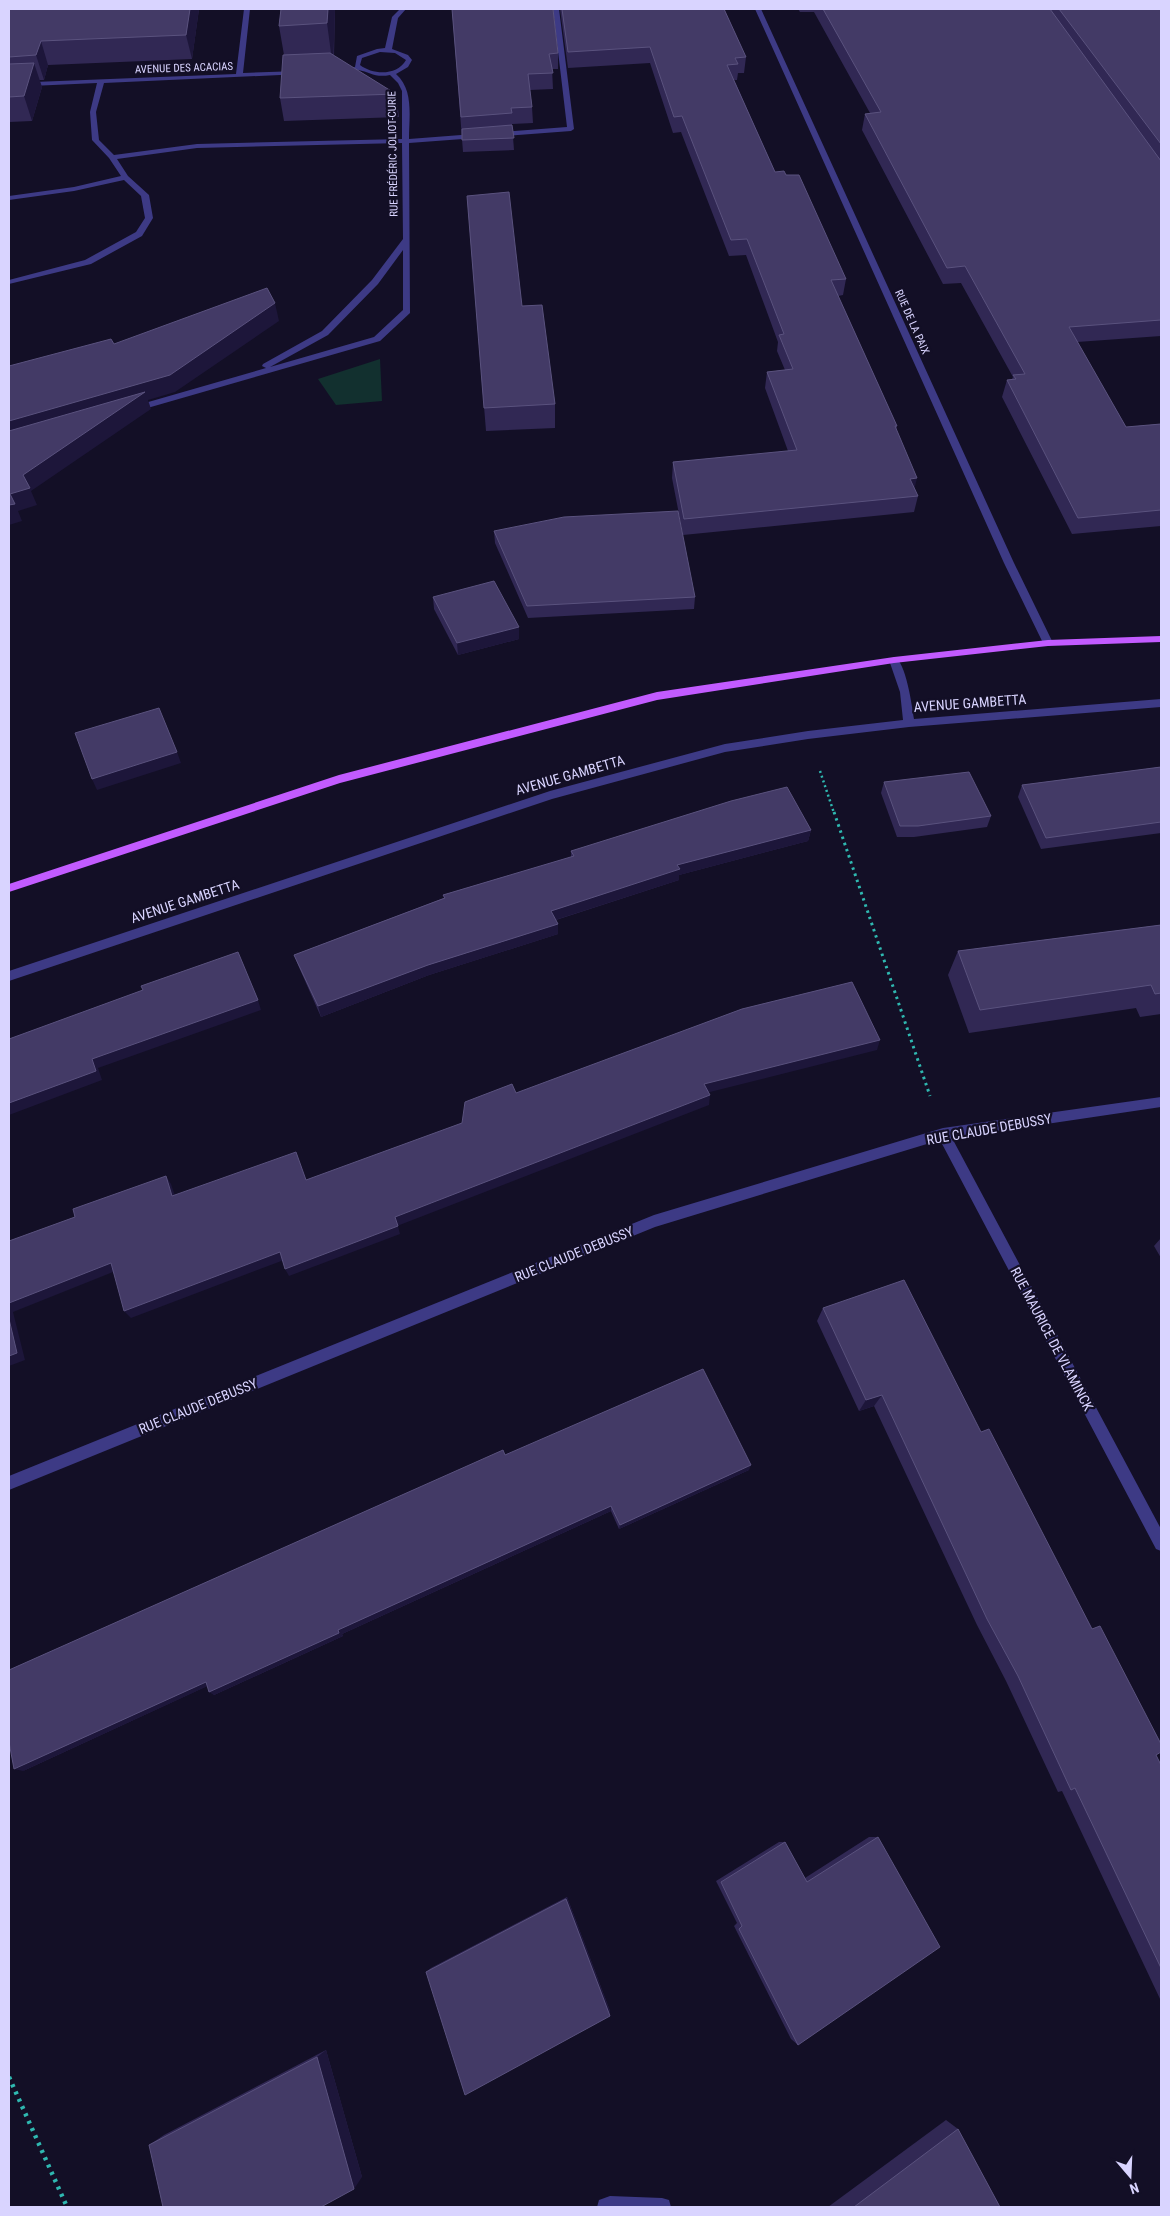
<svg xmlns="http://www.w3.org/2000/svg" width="1170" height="2216" font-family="'Roboto Condensed',sans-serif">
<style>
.green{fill:#12302f}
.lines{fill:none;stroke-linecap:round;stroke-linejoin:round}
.path-far2{stroke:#2fb8b0;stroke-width:2.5;stroke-dasharray:2 3;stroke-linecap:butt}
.path-far1{stroke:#2fb8b0;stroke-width:3;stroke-dasharray:2.5 4;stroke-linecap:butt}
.path{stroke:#2fb8b0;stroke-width:4.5;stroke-dasharray:3 5;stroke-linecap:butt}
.minor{fill:#3d3a85;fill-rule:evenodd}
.major{fill:#c25bff;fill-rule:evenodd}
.wall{fill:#312854}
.shaded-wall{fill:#1d163a}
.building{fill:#433a66;stroke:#5a527e}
.labels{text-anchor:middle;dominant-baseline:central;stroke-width:4.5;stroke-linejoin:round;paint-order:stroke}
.far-street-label{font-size:11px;fill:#d9d4ff;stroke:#130f26}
.street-label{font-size:14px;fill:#d9d4ff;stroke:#130f26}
</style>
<rect width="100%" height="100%" fill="#130f26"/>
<!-- green -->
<polygon class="green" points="380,359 382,401 336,405 318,379"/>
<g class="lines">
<!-- path-far2 -->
<polyline class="path-far2" points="820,771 834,813"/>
<!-- path-far1 -->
<polyline class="path-far1" points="834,812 930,1096"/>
<!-- path -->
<polyline class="path" points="9,2077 67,2207"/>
<!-- minor -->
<g class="minor">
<path d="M244 9H250L243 73 299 71 301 72V74L104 83 96 112 99 140 114 155 197 144 402 139V91L398 83 390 75C375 78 370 72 358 70 350 69 342 75 335 71L355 67 357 56 377 49 385 48 392 17 400 9H406L398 18 392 49 408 55 412 60 408 67 396 74C414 90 409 116 409 139L567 127 553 9H559L574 129 571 131 409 143 410 313 380 341 137 411H131V407L266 368 262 366 263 364 322 331 372 280 403 239 402 143 197 148 117 159 128 176 149 195 153 218 142 236 91 264 9 284V280L85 260 136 232 145 218 141 196 124 180 74 191 9 200V196L74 187 121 176 109 158 92 140 90 112 97 83 9 87V83L236 74ZM380 52 395 53 406 60C397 76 373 75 360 65L362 58ZM403 250V310L374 337 270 367 328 335 378 284Z"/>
<polygon points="755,9 761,9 1014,563 1053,643 1051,645 1048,646 1043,643 1004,563"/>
<path d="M894 657C906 661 912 706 914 719L1161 699V707L909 727 808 739 725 752 552 799 9 981V971L550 791 725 744 808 731 903 720 900 692 889 660Z"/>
<polygon points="1161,1097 1161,1107 952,1138 1161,1529 1161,1551 1156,1549 940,1140 655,1227 9,1490 9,1476 654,1215 943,1128"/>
<polygon points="610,2196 662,2198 669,2200 671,2207 597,2207 599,2200"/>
</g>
<!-- major -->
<polygon class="major" points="1161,636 1161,642 1048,646 894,663 657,700 340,783 9,892 9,884 339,775 657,692 894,657 1048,640"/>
</g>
<!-- wall -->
<g class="wall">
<polygon points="9,9 199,9 192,59 48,65 44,80 39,80 42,87 32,121 9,122"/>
<polygon points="281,9 335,9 334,56 396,94 399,117 284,121 280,98 284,55 279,26"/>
<polygon points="452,9 553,9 558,53 558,69 552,69 553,89 530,90 532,107 533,123 512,124 514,150 463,152"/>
<polygon points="560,9 724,9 746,57 744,73 738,73 737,80 734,80 775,172 846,279 843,295 838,296 897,426 896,430 915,489 918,496 914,512 683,535 672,478 673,462 788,451 765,388 767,372 785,370 777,351 778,342 746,255 729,256 681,132 673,133 650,63 568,68"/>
<polygon points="798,9 1161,9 1161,336 1077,342 1126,427 1161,424 1161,526 1072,534 1002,397 1007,380 1012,379 1013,377 961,283 943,284 862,130 865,114 870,113 814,12 800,12"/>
<polygon points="467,196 522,306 555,404 555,428 486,431"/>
<polygon points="494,531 695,597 694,609 528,618 495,543"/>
<polygon points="433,597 519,639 458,655 434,609"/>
<polygon points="1161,767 1161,833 1041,849 1018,797 1022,785"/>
<polygon points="884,782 991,816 987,827 914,837 897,837 881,793"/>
<polygon points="811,830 808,841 679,875 679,880 556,920 558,924 558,934 429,975 321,1017 298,965 294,955 444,898 443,895 571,857 571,851"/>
<polygon points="1161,925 1161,1014 1140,1017 1136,1008 969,1033 948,975 958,951"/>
<polygon points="1161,1238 1161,1258 1154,1246"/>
<polygon points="823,1308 981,1432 1161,1765 1161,2001 1062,1791 1058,1792 1006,1681 977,1625 874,1406 859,1411 817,1321"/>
<polygon points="505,1455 749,1470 619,1529 611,1511 342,1634 343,1636 214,1695 207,1686 23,1771"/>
<polygon points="869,1837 878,1837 798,2045 791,2039 734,1926 737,1923 716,1881 779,1842 785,1842 805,1878"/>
<polygon points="567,1897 610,2011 426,1972 431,1968"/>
<polygon points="326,2050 362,2177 149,2145 164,2135"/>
<polygon points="946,2120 958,2129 1000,2207 828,2207"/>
</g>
<!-- shaded-wall -->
<g class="shaded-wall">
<polygon points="190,9 199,9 192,59 186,35"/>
<polygon points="328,9 335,9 333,68 327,23"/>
<polygon points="41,41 48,65 44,80 36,55"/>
<polygon points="34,63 42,87 32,121 24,96"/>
<polygon points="275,303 279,321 175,392 148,400 151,409 31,491 37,505 18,511 22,521 9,525 9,505 10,494 9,421"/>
<polygon points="917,478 913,495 910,479"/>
<polygon points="519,627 519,639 458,655 457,643"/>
<polygon points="177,752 181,763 97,790 92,779"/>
<polygon points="811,830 808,841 679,875 679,880 552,921 551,911 677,865"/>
<polygon points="558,924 558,934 429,975 321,1017 318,1006 428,965"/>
<polygon points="258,1000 261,1010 98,1068 102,1080 9,1115 9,1103 92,1059"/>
<polygon points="880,1040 877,1050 702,1094 704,1084"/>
<polygon points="710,1095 709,1105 397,1226 395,1217"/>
<polygon points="166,1176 171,1184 178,1205 172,1196"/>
<polygon points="398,1226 400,1234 289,1276 285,1269"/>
<polygon points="280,1252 284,1260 131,1318 124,1311"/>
<polygon points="111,1263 118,1270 13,1312 25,1360 9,1366 9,1303"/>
<polygon points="882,1395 874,1406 859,1411 866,1400"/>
<polygon points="751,1465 749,1470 619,1529 620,1525"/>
<polygon points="611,1506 611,1511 342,1634 343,1636 214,1695 209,1692 338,1630"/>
<polygon points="206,1682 212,1684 23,1771 14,1769"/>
<polygon points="567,1897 610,2011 610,2016 566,1899"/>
<polygon points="326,2050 362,2177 354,2189 317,2057"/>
</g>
<!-- building -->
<g class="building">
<polygon points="9,9 190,9 186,35 41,41 36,55 9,57"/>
<polygon points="281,9 328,9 327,23 279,26"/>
<polygon points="452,9 553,9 558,53 549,54 553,73 528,74 532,107 511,108 512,113 461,117"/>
<polygon points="562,9 724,9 746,57 735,58 738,64 727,65 775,172 784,171 786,175 799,175 846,279 831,280 897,426 895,426 917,478 910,479 918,496 684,519 673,462 797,450 767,372 793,369 779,335 784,334 747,239 731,240 682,116 674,117 650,47 568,52"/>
<polygon points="823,9 1050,9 1161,161 1161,320 1069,327 1126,427 1161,424 1161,510 1078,518 1007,380 1016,379 1013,375 1025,374 965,266 947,268 865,114 881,112"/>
<polygon points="1059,9 1161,9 1161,144"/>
<polygon points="330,53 396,94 280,98 283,55"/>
<polygon points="34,63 24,96 9,97 9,64"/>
<polygon points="512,125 514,138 462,140 462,129"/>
<polygon points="509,192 522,306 542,305 555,404 484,408 467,196"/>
<polygon points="267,288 275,303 170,375 9,421 9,366 111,339 114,344"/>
<polygon points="145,392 23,475 30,488 10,494 15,504 9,505 9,431"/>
<polygon points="678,511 695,597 527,606 494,531 564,517"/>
<polygon points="494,581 519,627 457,643 433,597"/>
<polygon points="159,708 177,752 92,779 75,733"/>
<polygon points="1161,767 1161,822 1046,838 1022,785"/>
<polygon points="969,772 991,816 918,826 900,826 884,782"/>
<polygon points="787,787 811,830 677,865 680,869 551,911 558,924 428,965 318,1006 294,955 445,898 443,895 574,856 571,851 731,801"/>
<polygon points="1161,925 1161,993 1155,994 1151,985 980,1010 958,951"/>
<polygon points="238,952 258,1000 92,1059 96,1071 9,1103 9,1039 143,990 141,986"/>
<polygon points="852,982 880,1040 704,1084 710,1095 395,1217 398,1226 285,1269 280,1252 124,1311 111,1263 9,1303 9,1241 75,1217 73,1209 166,1176 172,1196 296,1152 306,1180 462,1123 465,1102 512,1084 516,1093 742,1009"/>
<polygon points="904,1280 981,1432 989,1429 1092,1629 1100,1626 1161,1744 1161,1752 1156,1755 1161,1765 1161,1968 1075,1788 1071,1790 1018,1676 987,1619 882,1395 866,1400 823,1308"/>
<polygon points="9,1319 17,1353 9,1356"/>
<polygon points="703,1369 751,1465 620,1525 611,1506 338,1630 339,1633 209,1692 206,1682 14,1769 9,1742 9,1670 503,1450 505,1455"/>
<polygon points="878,1837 940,1947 798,2045 739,1929 742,1926 721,1882 785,1842 807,1882"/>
<polygon points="566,1899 610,2016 465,2095 426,1972"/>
<polygon points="317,2057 354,2189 321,2207 163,2207 149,2145"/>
<polygon points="958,2129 1000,2207 854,2207"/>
</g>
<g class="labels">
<!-- far-street labels -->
<g class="far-street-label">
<text transform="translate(184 68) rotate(-2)">AVENUE DES ACACIAS</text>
<text transform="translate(393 154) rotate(-91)">RUE FRÉDÉRIC JOLIOT-CURIE</text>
<text transform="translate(912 322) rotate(66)">RUE DE LA PAIX</text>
</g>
<!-- street labels -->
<g class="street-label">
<text transform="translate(970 703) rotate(-4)">AVENUE GAMBETTA</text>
<text transform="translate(570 775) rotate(-16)">AVENUE GAMBETTA</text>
<text transform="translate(185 901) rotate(-18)">AVENUE GAMBETTA</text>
<text transform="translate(989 1129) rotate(-10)">RUE CLAUDE DEBUSSY</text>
<text transform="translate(574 1254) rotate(-22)">RUE CLAUDE DEBUSSY</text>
<text transform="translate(1052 1339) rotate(62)">RUE MAURICE DE VLAMINCK</text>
<text transform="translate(198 1406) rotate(-22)">RUE CLAUDE DEBUSSY</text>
</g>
</g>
<!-- border -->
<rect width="1170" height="2216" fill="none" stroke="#d9d4ff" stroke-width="20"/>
<!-- north arrow -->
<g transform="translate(1130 2176) rotate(161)" stroke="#130f26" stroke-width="4" paint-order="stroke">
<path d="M0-4L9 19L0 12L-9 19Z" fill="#d9d4ff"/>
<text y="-8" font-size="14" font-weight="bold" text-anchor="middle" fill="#d9d4ff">N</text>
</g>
</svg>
